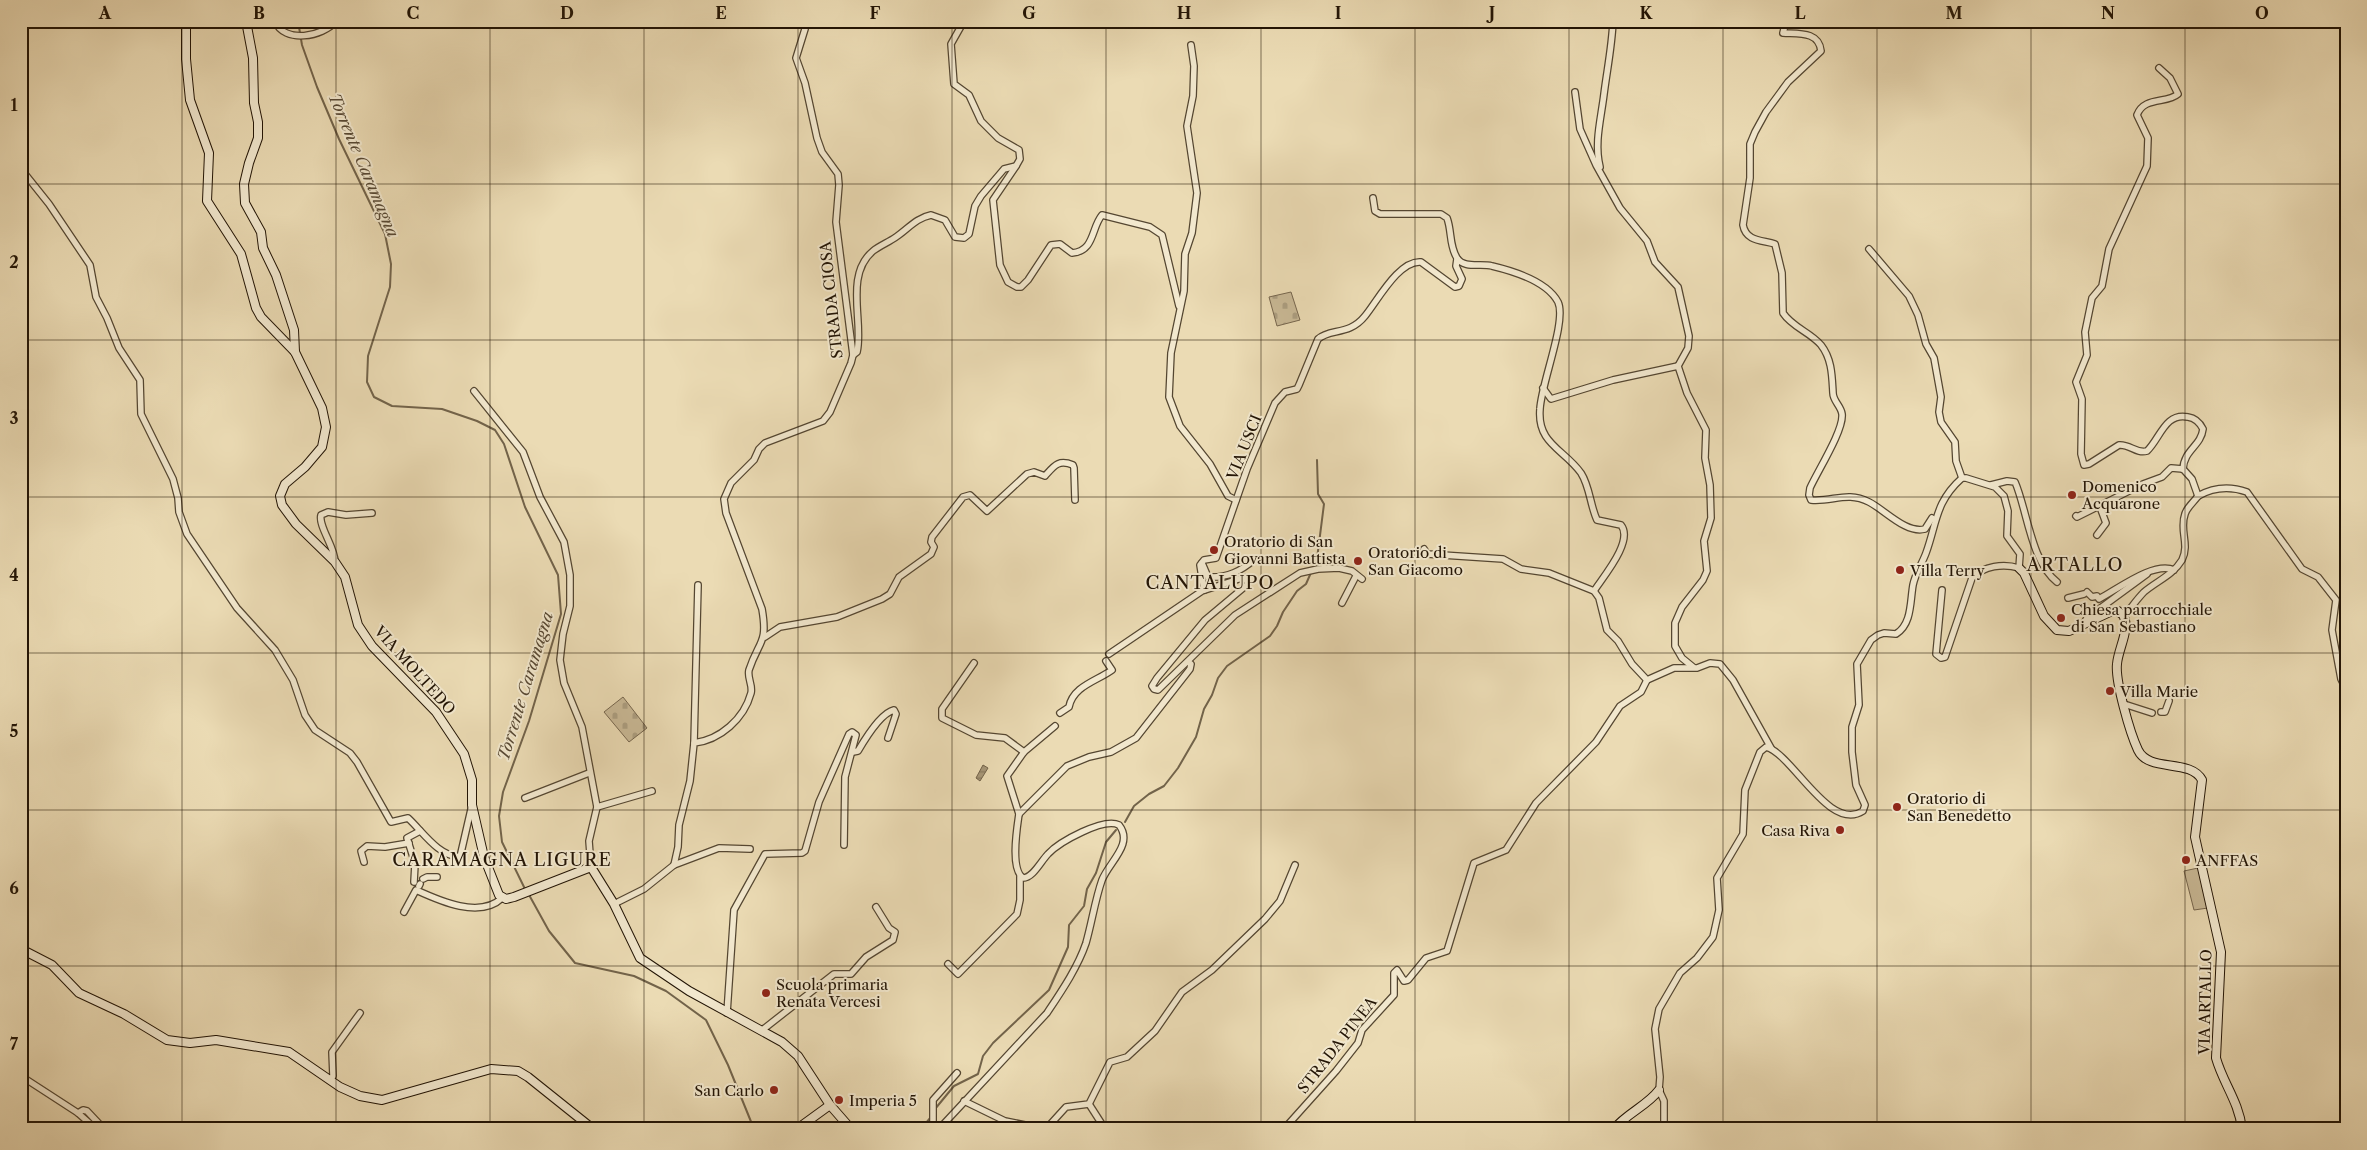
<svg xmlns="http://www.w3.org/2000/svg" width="2367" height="1150" font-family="'Libre Caslon Text',serif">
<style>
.cemetery{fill:url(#cemetery-stones);stroke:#76664e}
.park{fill:#c9b996;stroke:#76664e}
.water{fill:url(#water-rules);stroke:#72634a}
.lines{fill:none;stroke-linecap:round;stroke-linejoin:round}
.stream{stroke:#72634a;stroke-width:2}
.street-casing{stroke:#544631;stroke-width:8}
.secondary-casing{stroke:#221405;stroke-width:10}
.street{stroke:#f2e8ce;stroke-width:5.5}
.secondary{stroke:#f2e8ce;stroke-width:8}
.grid{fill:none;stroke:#221405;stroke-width:1;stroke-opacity:0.55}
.poi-dot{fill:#8f2418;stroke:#f2e8ce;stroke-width:2}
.labels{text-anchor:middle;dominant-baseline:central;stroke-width:4;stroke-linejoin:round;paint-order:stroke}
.street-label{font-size:15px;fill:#221405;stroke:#f2e8ce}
.poi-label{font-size:15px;fill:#221405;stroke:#f2e8ce;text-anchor:start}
.water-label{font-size:16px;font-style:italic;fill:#574833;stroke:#f2e8ce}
.quarter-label{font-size:18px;letter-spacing:1px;fill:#221405;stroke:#f2e8ce}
.neatline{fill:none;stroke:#221405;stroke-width:2}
.grid-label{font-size:16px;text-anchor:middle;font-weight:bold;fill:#221405}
</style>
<defs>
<pattern id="cemetery-stones" width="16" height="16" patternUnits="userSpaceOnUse" patternTransform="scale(1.25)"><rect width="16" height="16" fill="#c9b996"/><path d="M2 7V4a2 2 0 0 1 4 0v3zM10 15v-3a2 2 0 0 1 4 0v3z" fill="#ac9e80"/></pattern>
<pattern id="water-rules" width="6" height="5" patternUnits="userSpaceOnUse" patternTransform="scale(1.25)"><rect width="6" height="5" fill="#a79778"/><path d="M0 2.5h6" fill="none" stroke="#887a60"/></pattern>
</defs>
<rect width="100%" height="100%" fill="#ebdbb4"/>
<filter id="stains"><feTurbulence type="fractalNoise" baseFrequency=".004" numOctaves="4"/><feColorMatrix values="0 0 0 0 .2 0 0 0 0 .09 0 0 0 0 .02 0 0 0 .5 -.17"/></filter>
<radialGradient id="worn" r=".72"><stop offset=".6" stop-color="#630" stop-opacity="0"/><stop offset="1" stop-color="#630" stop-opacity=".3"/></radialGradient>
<!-- cemetery -->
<g class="cemetery">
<polygon points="1291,292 1300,320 1277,326 1269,297"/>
<polygon points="623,697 647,728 629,742 604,712"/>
</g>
<!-- park -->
<polygon class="park" points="2198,868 2208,908 2194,910 2184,871"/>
<!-- water -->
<polygon class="water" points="983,765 988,768 980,781 976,778"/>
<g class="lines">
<!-- stream -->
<g class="stream">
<polyline points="298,21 302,45 317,87 339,139 385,234 391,264 390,287 368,356 367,382 374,397 392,406 442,409 477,421 495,430 504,444 525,507 558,575 561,614 529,721 503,792 499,816 502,842 525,889"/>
<polyline points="1125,822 1134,806 1149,794 1164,786 1178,768 1196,737 1204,709 1212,695 1218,678 1227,666 1270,636 1277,626 1283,612 1297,591 1306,584 1317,559 1324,504 1318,494 1317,460"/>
<polyline points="528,893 549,931 575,963 634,976 666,991 706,1020 728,1065 754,1129"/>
<polyline points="935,1109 954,1086 978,1074 983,1056 993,1043 1049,990 1068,947 1069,925 1084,906 1087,889 1096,873 1106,842 1116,830"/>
<polyline points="921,1129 931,1117"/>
</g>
<defs>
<g id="street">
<path d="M275 21C284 44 323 37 336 21"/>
<path d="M1786 21 1783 33C1798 34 1819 31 1821 51L1788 82 1766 112 1755 132 1750 144V178L1743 225C1746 242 1763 240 1775 244L1782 273 1783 313C1792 327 1810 332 1821 345 1832 359 1832 376 1833 393 1833 401 1841 406 1842 414 1844 430 1817 472 1810 488L1809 495 1811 500C1833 502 1847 491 1869 502 1885 510 1906 534 1925 529L1932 518"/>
<polyline points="1191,45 1194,66 1193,96 1187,126 1197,193 1192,233 1185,254 1184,291 1171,353 1169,397 1180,426 1210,464 1228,496 1236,500"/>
<path d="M2159 68 2170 78 2178 94C2167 104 2144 96 2137 115L2148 138 2147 166 2109 249 2102 286 2092 298 2085 332 2087 355 2076 382 2082 399 2081 454 2084 465 2089 464 2119 445C2130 444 2136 454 2147 451 2160 439 2165 412 2188 417 2195 418 2200 423 2203 429 2201 446 2184 450 2183 469"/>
<polyline points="1575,92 1580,129 1596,165 1620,208 1647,241 1655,262 1678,287 1689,336 1688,348 1678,366 1687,393 1706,430 1705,458 1710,485 1711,518 1704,541 1707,571 1703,580 1682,607 1675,623 1675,646 1682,658 1693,667"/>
<path d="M1016 166 993 200 1000 265 1008 282 1017 287H1021L1028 280 1051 245 1060 244 1072 253C1095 251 1091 228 1102 215L1150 227 1162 235 1179 306"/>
<path d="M1600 167C1594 143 1601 119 1604 94 1607 70 1612 46 1613 21"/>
<path d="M21 169 49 204 90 265 96 297 107 318 119 348 140 380 141 414 173 479 178 498 179 512 187 534 237 608 275 650 293 680 305 715 315 730 350 753 357 762 391 822 408 818C423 832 438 856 460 857L472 805"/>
<path d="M1373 198 1375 211 1380 214H1441L1447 218C1452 231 1449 246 1457 258 1464 269 1481 263 1492 266 1513 271 1547 281 1558 302 1567 321 1541 384 1540 409 1537 444 1564 449 1581 473 1590 487 1590 505 1597 520L1621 525C1634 541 1603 577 1594 591"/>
<polyline points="1869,249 1909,296 1918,315 1926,344 1934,358 1941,397 1939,412 1941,422 1955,442 1956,461 1962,478"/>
<path d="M853 355 857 352C864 323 844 275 873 251 879 246 889 242 896 237 908 229 916 218 931 215L945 220 955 237 964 238 969 234 975 206 981 196 1004 169 1016 166 1020 159 1019 150 998 138 981 121 969 95 954 84 951 44 964 21"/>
<polyline points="1543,388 1551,399 1613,380 1678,366"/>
<polyline points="474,391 523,452 540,497 564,542 570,575 570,606 563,634 560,660 564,683 582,727 597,807 589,841 591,867"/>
<polyline points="2183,469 2192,479 2198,496"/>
<path d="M1991 485 2007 481 2015 482C2027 509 2031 562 2057 582"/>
<path d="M2198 496C2214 487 2230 486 2247 492L2302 569 2318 577 2336 600 2332 630 2341 679 2346 689"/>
<polyline points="2076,516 2077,517 2143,484 2162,477 2171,468 2183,469"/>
<polyline points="2097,535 2106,523 2100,507"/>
<polyline points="1424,549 1427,554 1503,559 1521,569 1549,573 1594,591 1599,598 1607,630 1618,641 1632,664 1647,680 1674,668 1697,668 1710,663 1720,664 1733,680 1771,748"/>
<path d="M335 562C335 547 318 526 321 515L328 512 346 515 372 513"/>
<path d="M1202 563 1208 577C1228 578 1241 571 1255 559"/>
<path d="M1204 590 1200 565 1204 560 1216 558 1247 469 1275 403 1285 392 1297 389 1299 385 1318 339C1330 328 1349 336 1365 316 1378 300 1399 260 1421 262L1455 287 1459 286 1462 279 1456 266 1457 259"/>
<path d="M2087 592 2092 597 2097 596 2099 599C2118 589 2154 561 2174 570"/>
<polyline points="2068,598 2084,594"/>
<polyline points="1342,603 1356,576"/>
<path d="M2124 616C2131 608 2137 599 2144 592 2157 581 2173 575 2182 560 2190 544 2179 530 2185 514 2187 507 2194 502 2198 496"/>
<polyline points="2084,623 2087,618 2147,574"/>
<path d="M765 637 780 627 837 617 882 599 890 594 899 577 931 554 934 547 931 542 932 537 963 497 970 495 987 511 1027 474 1034 472 1045 476C1054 466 1058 459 1073 465L1074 468 1075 500"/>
<polyline points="1109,654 1202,591 1245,577 1248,584 1205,620 1157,678 1152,686 1154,689 1158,690 1235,615 1300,573 1318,569 1339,568 1352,571 1362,579"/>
<polyline points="974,663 942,709 942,718 976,735 1005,738 1024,752"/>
<polyline points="2124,704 2152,713"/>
<polyline points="2161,712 2165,712 2169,701"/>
<path d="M1060 713 1069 707C1073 686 1097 681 1112 670L1106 661"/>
<polyline points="694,743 698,585"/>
<path d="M853 752 858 751C865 739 881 713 894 710L896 714 888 738"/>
<polyline points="525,798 589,773"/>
<polyline points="597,807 652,791"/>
<polyline points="1019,814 1007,776 1024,752 1055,726"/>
<polyline points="413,857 407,838 420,831"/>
<polyline points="364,862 361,851 367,846 385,847 409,843"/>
<polyline points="674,865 719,848 750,849"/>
<polyline points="423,879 427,877 437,877"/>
<polyline points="414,882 415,864"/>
<polyline points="419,886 420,884"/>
<path d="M614 904 644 889 674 865 678 847 679 825 690 781 694 743C720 740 744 719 751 693 753 685 747 678 749 670 759 640 768 644 762 609L726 513 724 499 731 483 754 460 759 449 765 443 823 421 830 412 851 363 853 355 836 222 839 185 838 174 822 152 817 138 805 83 796 58 805 29V21"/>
<path d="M404 912 416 890C440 901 480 919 502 898"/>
<polyline points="948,964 958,974 1017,914 1020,900 1020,877"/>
<polyline points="727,1013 734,910 765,854 802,853 805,851 819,802 849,734 852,732 856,735 845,777 844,845"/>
<polyline points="761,1031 834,974 851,974 866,957 893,940 895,932 889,928 876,907"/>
<polyline points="21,1076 78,1113 96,1129"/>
<polyline points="330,1080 333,1076 332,1052 360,1013"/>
<polyline points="964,1101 1005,1121 1025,1125 1033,1129"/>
<polyline points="1089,1104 1105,1129"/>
<polyline points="78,1113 83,1110 87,1111 104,1129"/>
<polyline points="933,1129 933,1100 957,1073"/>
<path d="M939 1129 1047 1013C1061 992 1078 967 1086 943 1092 922 1095 900 1102 880 1109 862 1134 844 1119 825 1104 817 1059 842 1048 854 1041 861 1033 878 1023 878 1010 869 1017 828 1019 814L1067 766 1089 757 1111 752 1136 738 1190 669 1191 664 1188 662"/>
<polyline points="1046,1129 1066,1107 1089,1104 1110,1062 1127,1057 1155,1031 1182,992 1212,970 1265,919 1280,901 1295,865"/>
<polyline points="1284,1129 1336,1071 1358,1043 1362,1030 1394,995 1394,973 1397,970 1404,981 1408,980 1426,958 1447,951 1474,863 1506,850 1536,803 1596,742 1620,706 1641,692 1647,680"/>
<path d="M1664 1129V1101L1659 1090 1660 1077 1655 1029 1659 1009 1680 973 1697 958 1713 937 1719 910 1717 878 1743 834 1745 790 1760 752 1766 747C1792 753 1829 833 1863 811L1865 805 1856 785 1852 752V727L1859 705 1857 664 1871 640 1878 635 1884 633 1896 634C1912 624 1910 602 1913 585 1915 574 1922 564 1926 553 1937 523 1935 502 1962 478H1966L1995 487 2004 496 2008 511 2007 536 2020 554 2019 568C2003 563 1984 566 1972 578L1945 657 1941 658 1936 654 1942 590"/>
</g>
<g id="secondary">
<polyline points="186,21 186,59 190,100 209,153 207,201 241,254 256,308 261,317 295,352 322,408 326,427 322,447 305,467 285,484 280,496 282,505 296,524 335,562 345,577 358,625 372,646 436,712 464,754 472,780 472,805 484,857 499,895 506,899 514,897 591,867 614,904 640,958 689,991 782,1042 798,1056 830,1105 851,1129"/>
<polyline points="246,21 253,58 254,103 258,122 258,138 249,163 244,184 245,203 261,232 263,248 276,275 294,330 295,352"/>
<path d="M2019 568 2024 573 2044 616 2057 630 2069 631 2112 611H2118L2123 615C2131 628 2118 649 2117 664 2115 681 2130 733 2138 750 2149 773 2190 758 2202 780L2195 837 2221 952 2216 1058C2223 1083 2239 1102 2242 1129"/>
<polyline points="21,949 52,965 79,993 124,1014 167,1040 190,1043 216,1040 289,1052 340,1087 360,1096 382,1100 491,1069 518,1071 528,1077 593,1129"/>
<polyline points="797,1129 830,1105"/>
<path d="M1614 1129C1627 1113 1647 1106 1659 1090"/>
</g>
</defs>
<!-- street casing -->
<use href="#street" class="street-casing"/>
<!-- secondary casing -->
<use href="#secondary" class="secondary-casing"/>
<!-- street -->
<use href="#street" class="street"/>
<!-- secondary -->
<use href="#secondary" class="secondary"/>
</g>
<!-- grid -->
<path class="grid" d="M182 21V1129M336 21V1129M490 21V1129M644 21V1129M798 21V1129M952 21V1129M1106 21V1129M1261 21V1129M1415 21V1129M1569 21V1129M1723 21V1129M1877 21V1129M2031 21V1129M2185 21V1129M21 184H2346M21 340H2346M21 497H2346M21 653H2346M21 810H2346M21 966H2346"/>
<!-- markers -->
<g class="poi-dot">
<circle cx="2072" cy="495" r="5"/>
<circle cx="1214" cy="550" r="5"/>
<circle cx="1358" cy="561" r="5"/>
<circle cx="1900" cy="570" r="5"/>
<circle cx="2061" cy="618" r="5"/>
<circle cx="2110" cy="691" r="5"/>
<circle cx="1897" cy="807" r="5"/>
<circle cx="1840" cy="830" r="5"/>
<circle cx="2186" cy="860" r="5"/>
<circle cx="766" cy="993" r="5"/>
<circle cx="774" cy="1090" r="5"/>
<circle cx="839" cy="1100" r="5"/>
</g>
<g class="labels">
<!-- street labels -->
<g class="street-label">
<text transform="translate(831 300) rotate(-96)">STRADA CIOSA</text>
<text transform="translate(1244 447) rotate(-68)">VIA USCI</text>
<text transform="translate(415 670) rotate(48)">VIA MOLTEDO</text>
<text transform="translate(2205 1002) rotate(-89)">VIA ARTALLO</text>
<text transform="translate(1337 1045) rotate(-52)">STRADA PINEA</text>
</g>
<!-- poi labels -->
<g class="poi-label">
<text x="2082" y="486">Domenico<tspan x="2082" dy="17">Acquarone</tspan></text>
<text x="1224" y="541">Oratorio di San<tspan x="1224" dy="17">Giovanni Battista</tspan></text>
<text x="1368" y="552">Oratorio di<tspan x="1368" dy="17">San Giacomo</tspan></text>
<text x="1910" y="570">Villa Terry</text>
<text x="2071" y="609">Chiesa parrocchiale<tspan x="2071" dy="17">di San Sebastiano</tspan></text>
<text x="2120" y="691">Villa Marie</text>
<text x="1907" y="798">Oratorio di<tspan x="1907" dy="17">San Benedetto</tspan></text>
<text x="1830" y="830" text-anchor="end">Casa Riva</text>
<text x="2196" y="860">ANFFAS</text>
<text x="776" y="984">Scuola primaria<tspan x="776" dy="17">Renata Vercesi</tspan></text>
<text x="764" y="1090" text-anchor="end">San Carlo</text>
<text x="849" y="1100">Imperia 5</text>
</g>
<!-- water labels -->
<g class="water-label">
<text transform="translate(364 165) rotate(67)">Torrente Caramagna</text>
<text transform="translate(525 686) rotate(-73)">Torrente Caramagna</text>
</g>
<!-- quarter labels -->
<g class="quarter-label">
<text x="2075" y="565">ARTALLO</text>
<text x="1210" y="583">CANTALUPO</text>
<text x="502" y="860">CARAMAGNA LIGURE</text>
</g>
</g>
<!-- margin -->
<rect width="2367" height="1150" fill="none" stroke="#ebdbb4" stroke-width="55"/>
<rect x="28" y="28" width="2312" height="1094" class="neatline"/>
<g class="grid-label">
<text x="105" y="19">A</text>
<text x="259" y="19">B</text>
<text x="413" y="19">C</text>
<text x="567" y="19">D</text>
<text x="721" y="19">E</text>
<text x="875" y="19">F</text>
<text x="1029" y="19">G</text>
<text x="1184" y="19">H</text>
<text x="1338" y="19">I</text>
<text x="1492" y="19">J</text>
<text x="1646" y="19">K</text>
<text x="1800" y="19">L</text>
<text x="1954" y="19">M</text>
<text x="2108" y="19">N</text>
<text x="2262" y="19">O</text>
<text x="14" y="111">1</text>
<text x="14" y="268">2</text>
<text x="14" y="424">3</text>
<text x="14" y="581">4</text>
<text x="14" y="737">5</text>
<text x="14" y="894">6</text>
<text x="14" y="1050">7</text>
</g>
<rect width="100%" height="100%" filter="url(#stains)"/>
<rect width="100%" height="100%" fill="url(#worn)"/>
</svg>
